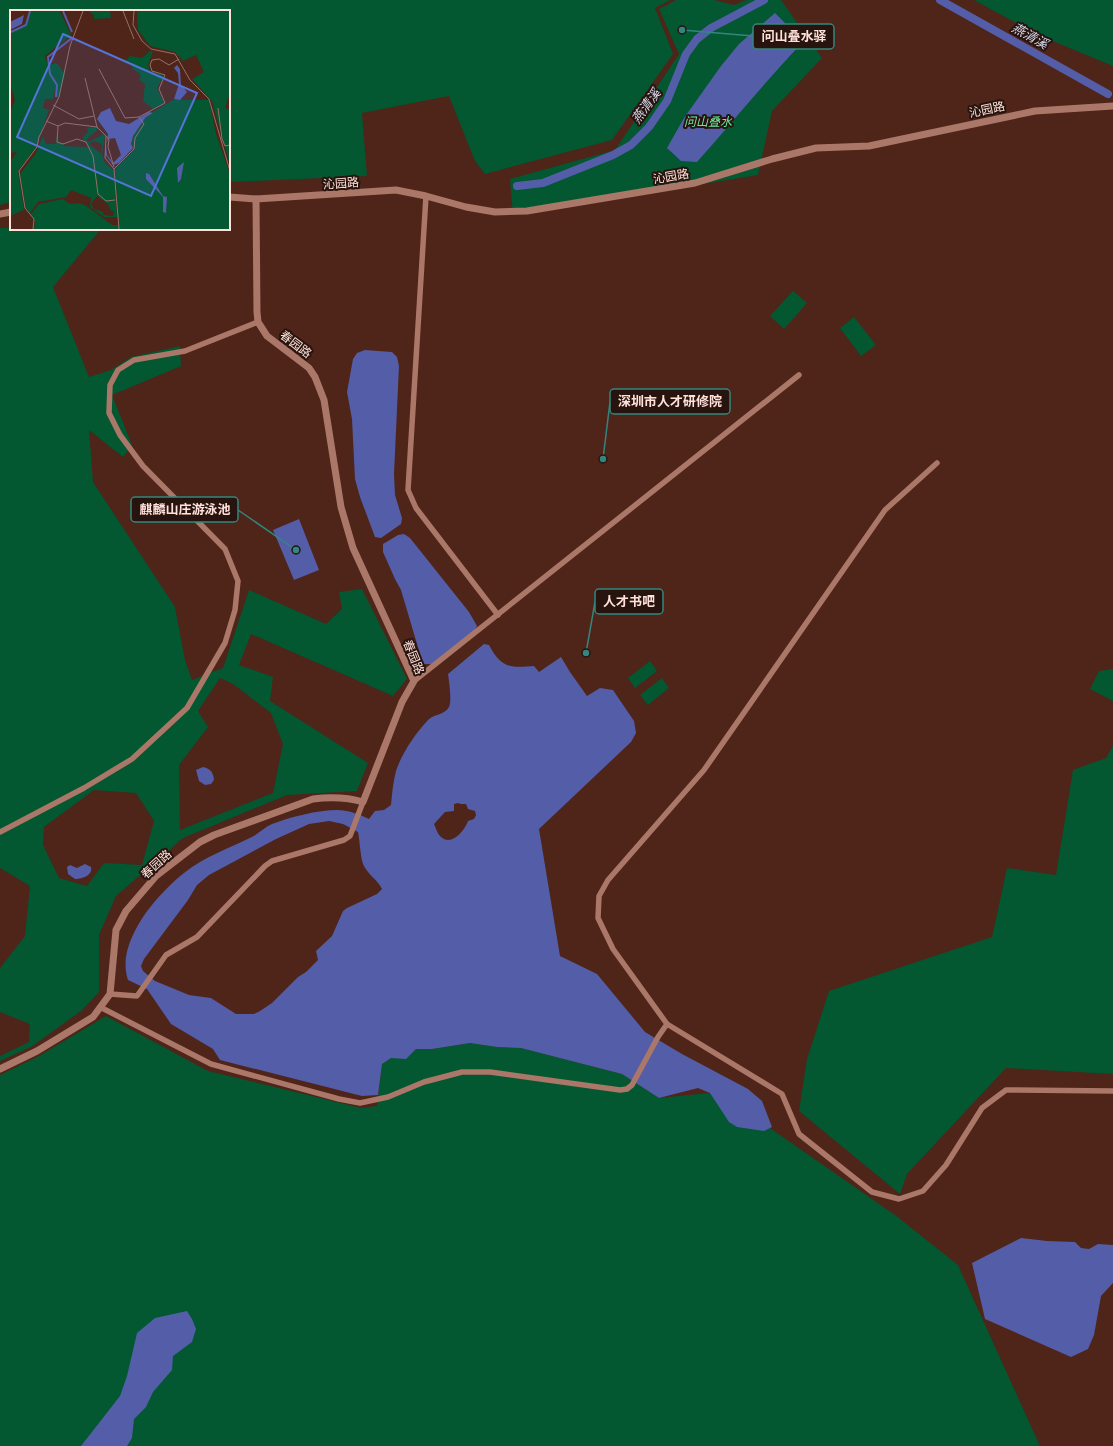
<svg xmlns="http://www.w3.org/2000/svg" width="1113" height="1446" font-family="'IBM Plex Serif','Noto Sans SC',serif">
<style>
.green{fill:#035731;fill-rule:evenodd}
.water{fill:#545da8;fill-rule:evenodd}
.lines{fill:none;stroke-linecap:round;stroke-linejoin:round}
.canal{stroke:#545da8;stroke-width:8}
.minor{stroke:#aa7769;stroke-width:5.5}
.tertiary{stroke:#aa7769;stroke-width:7}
.labels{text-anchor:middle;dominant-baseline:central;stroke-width:4;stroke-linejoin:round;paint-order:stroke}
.street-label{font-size:12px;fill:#ffe1d9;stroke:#28140f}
.park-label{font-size:12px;font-style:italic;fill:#6ee6a0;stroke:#28140f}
.water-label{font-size:13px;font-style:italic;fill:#d6dbf0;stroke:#28140f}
.inset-river{fill:none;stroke:#545da8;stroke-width:2}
.inset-road{fill:none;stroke:#957066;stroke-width:1}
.view{fill:#5673d8;fill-opacity:0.15;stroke:#5673d8;stroke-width:2}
.inset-edge{fill:none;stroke:#ffe1d9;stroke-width:2}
.leader{fill:none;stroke:#33867e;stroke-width:1.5}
.callout-dot{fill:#33867e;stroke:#28140f;stroke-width:1.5}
.callout{fill:#28140f;stroke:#33867e;stroke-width:1.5}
.callout-label{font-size:13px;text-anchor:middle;font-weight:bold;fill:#ffe1d9}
</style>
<rect width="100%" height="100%" fill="#4f2419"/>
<!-- green -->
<g class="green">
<polygon points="0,0 670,0 655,8 673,54 612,140 485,174 475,161 449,96 362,113 367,176 229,182 229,11 11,11 11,202 0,205"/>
<polygon points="676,0 714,0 734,5 746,0 781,0 822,58 772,111 758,175 513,215 510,179 615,150 679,54 659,9"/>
<polygon points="974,0 1113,0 1113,66 1038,35"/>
<path d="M0 228 101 229 53 287 89 377 111 370 131 357 180 346 181 366 112 395 132 445 123 457 89 430 93 482 175 607 185 660 192 680 223 668 249 590 326 624 342 609 339 592 362 589 407 679 393 696 251 634 239 665 273 677 270 701 368 763 357 791 287 795 183 838 116 896 99 935V992L81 1011 31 1047 0 1061V1056L29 1042 30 1024 0 1012V968L25 936 30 886 0 868ZM220 678 233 684 271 713 283 744 273 793 180 830 179 765 208 727 198 711ZM94 790 136 793 154 821 142 865 104 863 87 886 59 878 43 845 44 827Z"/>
<polygon points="793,291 807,303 784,329 770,316"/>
<polygon points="854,317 876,345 861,356 840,328"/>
<polygon points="650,661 657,671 635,688 628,678"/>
<polygon points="1113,669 1113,701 1090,689 1099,671"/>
<polygon points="662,678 669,688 648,705 640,695"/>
<polygon points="1113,746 1113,1074 1006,1068 907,1174 900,1194 799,1111 807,1059 829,991 992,937 1007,868 1056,875 1073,770 1106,758"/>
<polygon points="106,1016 208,1071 361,1108 377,1106 382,1064 391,1058 406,1058 416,1049 432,1049 470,1043 497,1047 521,1048 622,1074 659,1098 718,1092 895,1215 958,1265 1040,1446 0,1446 0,1075 39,1056"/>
</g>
<!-- water -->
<g class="water">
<path d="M775 13 789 27 800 45C764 83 732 123 697 162L681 161 667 148 684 118 721 66 739 44Z"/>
<polygon points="365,350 392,352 397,357 399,366 394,474 395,495 402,518 401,524 381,538 375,537 360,497 355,479 352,419 347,392 353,359 357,353"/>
<polygon points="299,519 319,570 294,580 273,530"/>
<polygon points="404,534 410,538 469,612 477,626 473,634 436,664 424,664 420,654 401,590 395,579 383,552 383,544 398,535"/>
<path d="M484 644 489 645C501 668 510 668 534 666L539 672 561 657 570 672 587 696 600 688 613 690 634 721 636 733 631 742 539 829 560 956 597 974 645 1032 682 1054 748 1089 762 1101 772 1127 764 1131 737 1127 729 1122 710 1093 698 1088 659 1098 622 1074 521 1048 497 1047 470 1043 432 1049H416L406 1059 391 1058 382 1064 378 1095 362 1096 220 1060 213 1049 171 1024 147 989 128 980C115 943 156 895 184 873 205 856 230 848 254 836 260 832 265 827 272 824 290 817 318 810 337 810 348 810 359 814 369 819L375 811 384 810 391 805C392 794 393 782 396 771 402 753 415 734 428 720 434 714 445 715 449 707 452 701 449 681 448 674ZM458 803 461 804H466L468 809 475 811 476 815 474 819 468 821C465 830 451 848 440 836 437 833 436 828 434 824L445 812 454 811V804ZM329 821 343 824 358 832C360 842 360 854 363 864 367 874 378 880 382 889L377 894 347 908 343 911 332 936 316 951 318 960 306 972 298 977 272 1003 260 1011 254 1014H236L211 998 189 995 155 981 143 971 141 966 144 959 188 900 197 885 209 875 276 839 309 824Z"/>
<path d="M203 767C211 769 213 772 214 780L211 784 205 785 199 781 196 770Z"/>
<path d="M85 864 91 867C93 875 83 879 75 879L68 874 67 867 70 865 77 868Z"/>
<polygon points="1021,1238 1047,1241 1075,1242 1081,1248 1089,1249 1098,1244 1113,1245 1113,1283 1101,1296 1094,1335 1088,1349 1071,1357 985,1319 972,1263"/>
<polygon points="187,1311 192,1319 196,1329 192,1342 173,1356 172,1370 153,1392 146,1407 134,1419 132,1438 127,1446 81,1446 120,1396 127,1376 137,1333 155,1318"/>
</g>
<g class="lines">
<!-- canal -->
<g class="canal">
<polyline points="940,0 1108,94"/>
<polyline points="517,186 543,183 613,155 631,145 649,127 667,101 686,54 697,39 711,28 764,0"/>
</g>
<!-- minor -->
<g class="minor">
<polyline points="426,196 408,490 416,508 498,615"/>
<polyline points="414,681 799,375"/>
<polyline points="0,832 84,788 132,759 187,708 225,643 235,610 238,581 225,549 143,466 120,435 109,413 110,385 118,370 134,360 185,351 258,322"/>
<polyline points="110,994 137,996 166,955 197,937 265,866 272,861 344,840 350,836 363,802"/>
<polyline points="100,1007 211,1064 339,1099 360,1103 388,1097 424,1082 462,1072 490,1072 620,1090 627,1089 632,1085 658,1037 667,1024 613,949 598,918 599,896 608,880 704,770 885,510 937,463"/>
<polyline points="667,1024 782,1094 799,1134 872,1192 899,1199 923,1191 946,1165 982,1108 1006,1090 1113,1091"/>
</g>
<!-- tertiary -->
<g class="tertiary">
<polyline points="229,197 256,199 396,190 426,196 466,207 495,212 527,211 695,183 772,159 816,148 869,146 1035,111 1113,106"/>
<polyline points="0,214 11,212"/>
<path d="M0 1069 37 1051 93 1017 110 994 116 930 126 911 156 876 200 842 214 835 313 799C330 797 346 797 363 802L402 702 414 681 353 548 341 507 324 400 315 377 309 368 267 336 258 322 257 312 256 199"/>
</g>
</g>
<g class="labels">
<!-- street labels -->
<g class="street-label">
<text transform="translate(987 109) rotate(-12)">沁园路</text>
<text transform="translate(671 176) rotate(-10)">沁园路</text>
<text transform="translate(341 183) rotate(-4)">沁园路</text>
<text transform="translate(296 344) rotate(37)">春园路</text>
<text transform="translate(414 657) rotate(68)">春园路</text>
<text transform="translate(156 864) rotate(-42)">春园路</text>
</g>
<!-- park labels -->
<g class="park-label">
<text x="708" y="121">问山叠水</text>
</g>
<!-- water labels -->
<g class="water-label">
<text transform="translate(1030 36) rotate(29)">燕清溪</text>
<text transform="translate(646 106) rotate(-54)">燕清溪</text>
</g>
</g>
<!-- overview -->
<g transform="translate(10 10)">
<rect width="220" height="220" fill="#4f2419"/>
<path d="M21 1H50L61 25 35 46 38 55 47 53 55 64 48 88 45 87 46 76 42 70 46 76 43 89H35L33 98 39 100 26 137 8 161 14 200 0 206V152L7 142 0 143V103L5 90 0 74V29L1 23 16 15ZM78 1H100L101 8 84 9V5ZM127 1H220V83L215 98 220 100V155L202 91 182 69 194 62 186 45 173 51 165 42 140 36 128 20ZM140 41H143L138 55 140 61 154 65 147 78 154 93 143 99 133 91 135 74 129 70 131 65 123 59 120 52 114 53 120 46 132 48ZM163 90H199L206 124 220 164V219H109L105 159 125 139 121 134 123 126 138 105ZM87 117 88 119 76 130 79 132 93 124 95 126 92 144 95 153 104 161 107 207H94L80 197 81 188 61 180 56 187 28 192 20 203 16 198 10 164 26 143 33 126 36 134H46L47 124 49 133 55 134 51 136 78 137V134L72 128 78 122 77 118ZM84 131 92 134 91 144 79 134ZM87 186 98 194 101 201H104L103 206 93 205V202L84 199 81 194ZM53 189 60 194 69 193 75 195 102 215H109V219H24L25 211 20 205 29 194Z" fill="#035731" fill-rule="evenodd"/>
<path d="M14 5 12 14 0 20V12ZM167 55 170 59 171 75 177 82 170 90 164 89 169 74 168 63 164 58ZM100 98 106 111 119 114 139 102 143 103 136 107 123 126 121 134 123 138 109 153 103 155 95 144 98 124 87 109 91 102ZM105 128 111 145 103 153 97 145 96 136 98 129ZM174 152 171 169 168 173 167 158ZM136 163 139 164 153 186 157 187 156 203 153 202V187L136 169Z" fill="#545da8" fill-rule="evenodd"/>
<path class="inset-river" d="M53 1 62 22M1 22 16 15 20 1M46 87 47 75 40 64 38 47 62 28"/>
<path class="inset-road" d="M113 1 124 29M124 1 123 15 132 31 141 39 165 44 180 70 199 89 220 161M89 59 115 108 129 107 134 114 125 128 124 139 104 159M75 68 87 117M43 95 69 109 84 106M208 98 212 129 215 136 220 135M129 107 155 93 149 79 155 65 142 61 140 55 142 50 149 49 159 55 169 49M36 111 48 116 55 113 87 117 96 126 95 148 104 159M48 116 47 132 53 134 67 129 76 132 83 146 88 184 96 191 105 190M96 126 99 129 98 137 104 157M104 159 109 219M23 219 24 209 15 198 9 161 27 137 29 127 49 87 60 36 73 1"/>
<path class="view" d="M53 24 187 83 141 186 7 127Z"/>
<rect width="220" height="220" class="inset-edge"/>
</g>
<!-- callouts -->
<path class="leader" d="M682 30L753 36M603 459L610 402M296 550L238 510M586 653L595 602"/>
<g class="callout-dot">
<circle cx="682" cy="30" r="4"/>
<circle cx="603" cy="459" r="4"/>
<circle cx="296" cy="550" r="4"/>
<circle cx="586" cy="653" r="4"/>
</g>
<g class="callout">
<rect x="753" y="24" width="81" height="25" rx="4"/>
<rect x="610" y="389" width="120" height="25" rx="4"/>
<rect x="131" y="497" width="107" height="25" rx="4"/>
<rect x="595" y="589" width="68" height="25" rx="4"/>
</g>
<g class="callout-label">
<text x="794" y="41">问山叠水驿</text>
<text x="670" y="406">深圳市人才研修院</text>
<text x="185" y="514">麒麟山庄游泳池</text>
<text x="629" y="606">人才书吧</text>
</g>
</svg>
